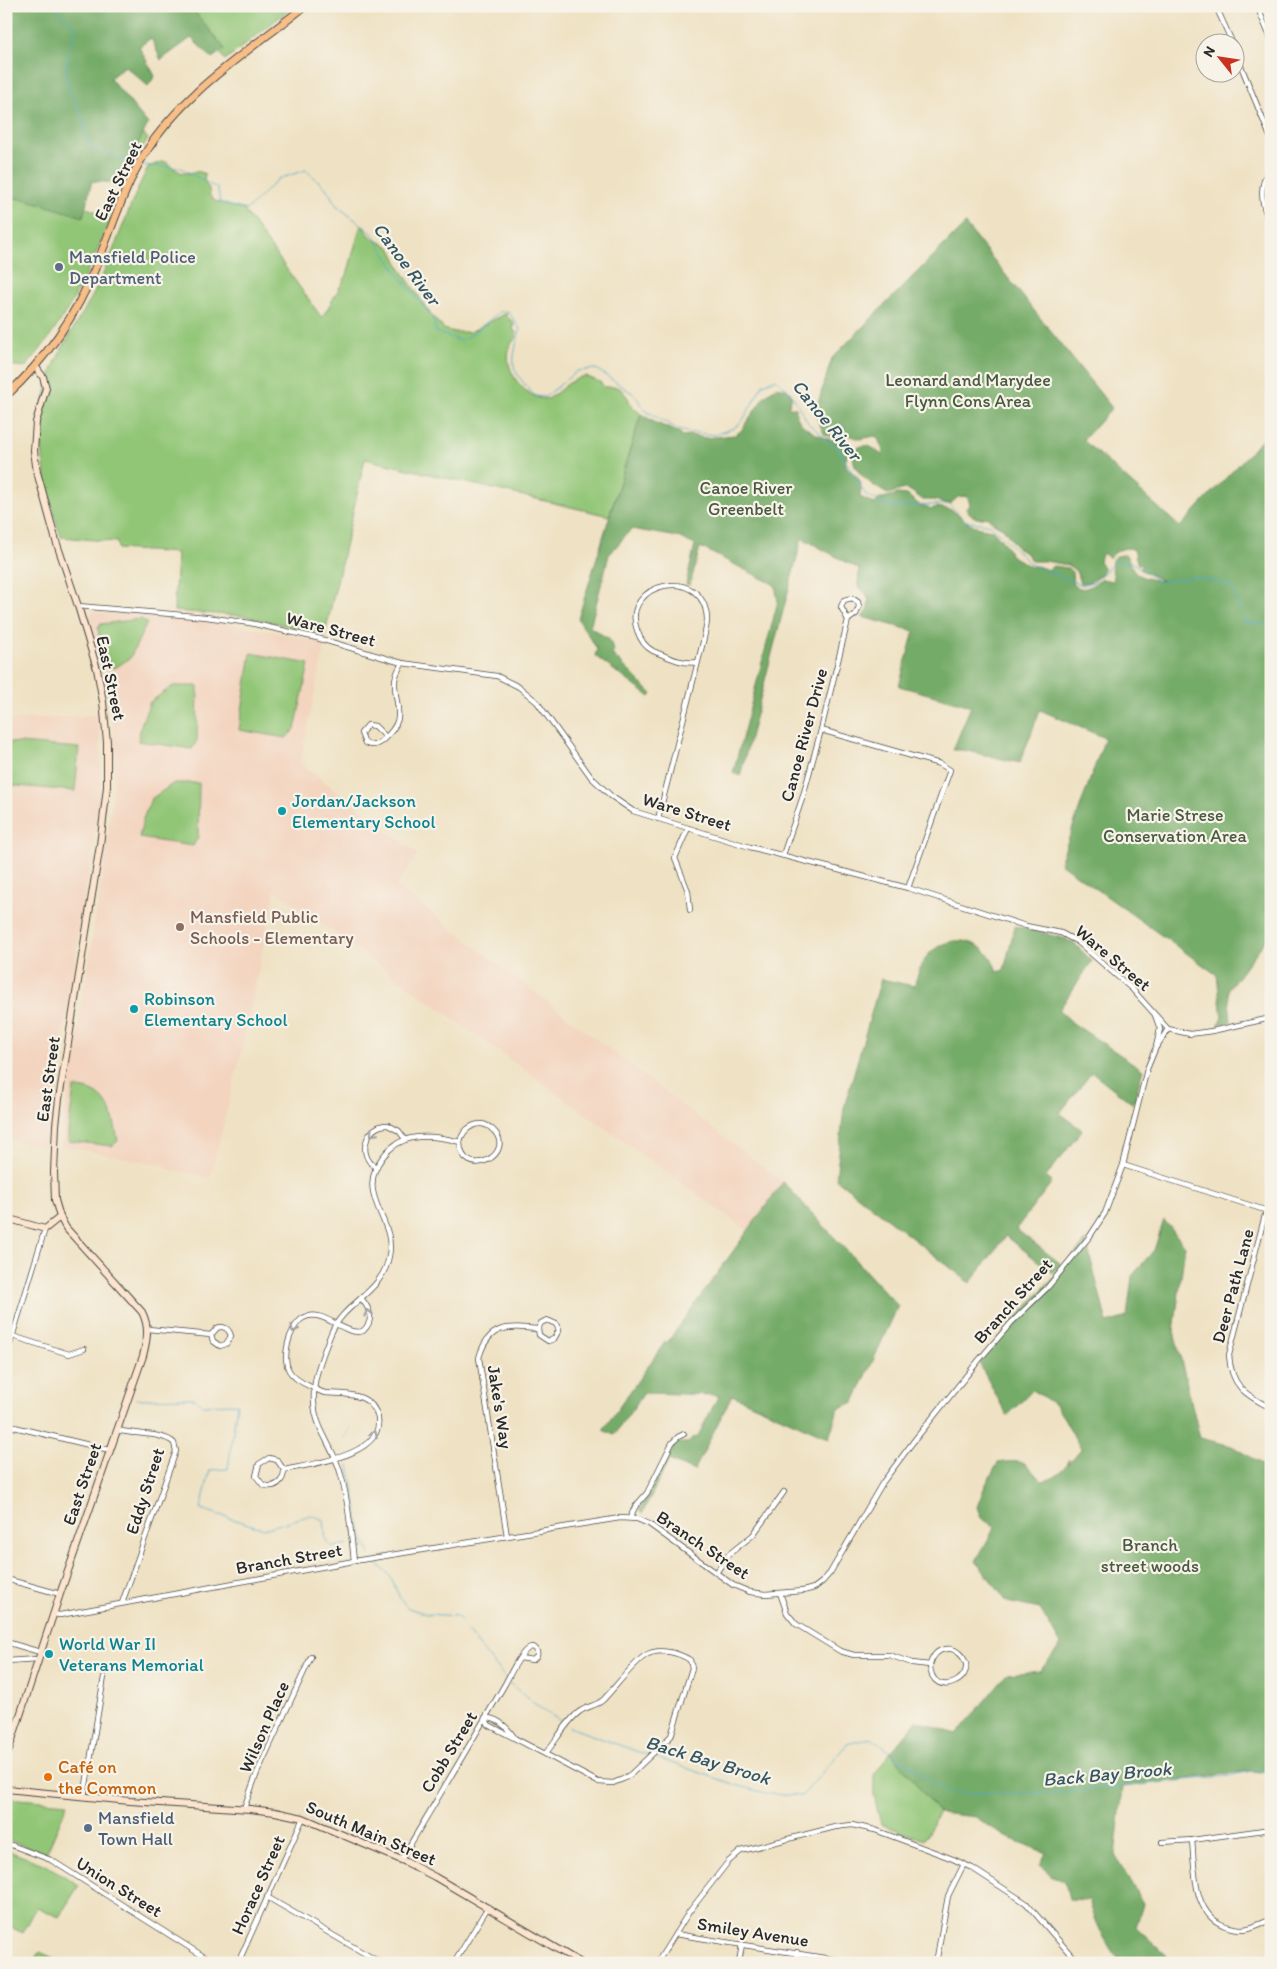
<svg xmlns="http://www.w3.org/2000/svg" width="1277" height="1969" font-family="Itim,sans-serif">
<style>
.built{fill:#f3d4bf}
.green{fill:#92c677;stroke:#5e7851}
.forest{fill:#75ab68;stroke:#506b4a}
.lines{fill:none;stroke-linecap:round;stroke-linejoin:round}
.stream{stroke:#4aa8c8;stroke-width:1}
.street-casing{stroke:#484642;stroke-width:6}
.secondary-casing{stroke:#484642;stroke-width:8}
.primary-casing{stroke:#484642;stroke-width:9}
.street{stroke:#fff;stroke-width:4.5}
.secondary{stroke:#fce5cf;stroke-width:6}
.primary{stroke:#f7be87;stroke-width:7}
.oneway{stroke:#a0a0a0}
.service-dot{fill:#5c6f8a;stroke:#f7f3e8;stroke-width:2}
.culture-dot{fill:#0f9aa8;stroke:#f7f3e8;stroke-width:2}
.education-dot{fill:#8d6e63;stroke:#f7f3e8;stroke-width:2}
.food-dot{fill:#e8710a;stroke:#f7f3e8;stroke-width:2}
.labels{text-anchor:middle;dominant-baseline:central;stroke-width:4.5;stroke-linejoin:round;paint-order:stroke}
.street-label{font-size:18px;fill:#2b2b2b;stroke:#f7f3e8}
.service-label{font-size:18px;fill:#4e5e75;stroke:#f7f3e8;text-anchor:start}
.park-label{font-size:18px;fill:#4a5a42;stroke:#f7f3e8}
.culture-label{font-size:18px;fill:#0d838f;stroke:#f7f3e8;text-anchor:start}
.education-label{font-size:18px;fill:#785e54;stroke:#f7f3e8;text-anchor:start}
.food-label{font-size:18px;fill:#c56008;stroke:#f7f3e8;text-anchor:start}
.water-label{font-size:19px;font-style:italic;fill:#365762;stroke:#f7f3e8}
</style>
<rect width="100%" height="100%" fill="#f7f3e8"/>
<filter id="ink" filterUnits="userSpaceOnUse"><feTurbulence type="fractalNoise" baseFrequency=".02" numOctaves="2"/><feDisplacementMap in="SourceGraphic" scale="10" xChannelSelector="R" yChannelSelector="G"/><feConvolveMatrix kernelMatrix="1 2 1 2 8 2 1 2 1" color-interpolation-filters="sRGB"/></filter>
<filter id="wash" filterUnits="userSpaceOnUse"><feTurbulence type="fractalNoise" baseFrequency=".0096" numOctaves="4" result="noise"/><feDisplacementMap in="SourceGraphic" scale="20" xChannelSelector="R" yChannelSelector="G"/><feGaussianBlur stdDeviation="1.12" result="paint"/><feColorMatrix in="noise" values="0 0 0 0 0 0 0 0 0 0 0 0 0 0 0 0 0 1.4 0 .05"/><feComposite in="paint" operator="in"/></filter>
<g filter="url(#wash)">
<rect width="100%" height="100%" fill="#efe2c4"/>
<!-- built -->
<g class="built">
<polygon points="93,611 222,623 288,634 325,644 300,763 418,854 396,886 783,1182 748,1231 275,890 240,1058 210,1178 167,1169 167,1166 62,1146 64,1119 105,858 114,783 113,730 109,697 88,618"/>
<polygon points="99,715 101,760 100,799 52,1111 49,1148 6,1139 6,720"/>
</g>
<!-- green -->
<g class="green">
<path d="M6 6 105 72 112 98 148 139 133 164 37 187 111 218C86 277 68 318 26 367L6 365Z"/>
<polygon points="187,6 294,6 225,60"/>
<path d="M161 162H166C171 165 175 170 180 172 189 176 196 168 205 174L204 180 209 189 210 196 215 201 244 210 322 318 347 275 361 224 372 238 390 247 402 271 431 315 444 329 454 332H470L507 313 506 316 514 323 513 329 516 333V338C495 357 520 400 548 399 562 390 567 381 585 376L600 382 604 387H617L621 389 628 398 631 406 641 414 609 516 365 459 325 634 244 616 174 611 177 553 118 549 117 542 61 537C43 481 31 420 55 363 67 335 86 311 99 283 116 247 128 208 146 171L148 167Z"/>
<polygon points="141,619 147,623 130,658 115,668 103,664 98,628 101,624"/>
<polygon points="251,653 309,664 295,729 286,738 239,730"/>
<polygon points="173,686 198,686 197,740 192,749 138,741 142,722 150,702"/>
<polygon points="8,742 79,748 75,791 6,785"/>
<polygon points="174,783 199,783 198,837 193,846 139,838 143,819 151,799"/>
<path d="M74 1088C108 1088 113 1113 118 1141L112 1146 68 1141V1131Z"/>
<polygon points="891,1752 938,1786 944,1803 924,1840 881,1824 874,1796 874,1775"/>
<polygon points="6,1798 68,1803 46,1854 6,1839"/>
<polygon points="6,1850 46,1865 79,1885 59,1917 37,1907 23,1933 6,1925"/>
<polygon points="40,1952 58,1960 81,1963 33,1963"/>
</g>
<!-- forest -->
<g class="forest">
<polygon points="6,6 190,6 225,49 212,58 191,38 161,60 151,38 139,47 155,76 148,86 125,66 110,78 148,124 118,183 92,181 83,217 28,200 6,197"/>
<path d="M965 224 1112 408 1083 440 1180 527 1271 430V933L1228 990 1231 1022 1218 1024 1222 1018 1217 975 1060 863 1105 738 1040 710 1020 763 963 750H953L971 706 899 686 914 631 862 617C872 607 871 594 858 587L859 569 802 538 740 776 733 773 778 601 775 585 700 547 690 585 686 584 695 545 678 537 631 529 609 555 590 627 609 639 614 651 612 654 652 694 650 697 595 656 597 649 578 619 641 414 656 423 680 433 682 436 690 435 706 438 735 435 741 431 764 397 776 387 787 389 792 397 788 407 796 408C793 429 828 440 844 443L849 452C839 471 853 468 860 481 862 486 860 492 860 497L875 504 879 499 898 494 907 495 922 507H927L931 509 937 507 952 510 969 523 980 528 993 530 1008 548 1010 555 1031 567 1037 566 1048 570 1053 566 1068 568 1072 572 1073 584C1084 594 1092 585 1102 579L1112 581 1114 579C1112 567 1106 554 1126 555 1129 560 1131 564 1133 569 1137 578 1154 580 1163 581L1139 569 1142 565 1138 564C1135 559 1137 554 1133 549 1124 546 1116 551 1109 558L1103 553 1099 561 1104 569C1100 578 1089 584 1080 583L1076 571 1068 565 1045 561H1031L1028 555 1017 548 1003 528 995 524 987 517C976 520 974 518 966 509L970 504 967 496 958 497 951 503 944 504 936 500H923L911 491 904 489 888 494C874 487 843 467 857 448 869 442 873 449 882 455L883 451 878 438 875 436 860 439 849 435 840 441 824 434 815 413 832 358Z"/>
<path d="M1015 926 1066 939 1076 945 1092 961 1059 1010 1074 1024 1143 1070 1133 1104 1092 1072 1060 1113 1082 1130 1046 1177 1052 1182 1016 1229 1061 1264 1053 1273 1006 1236 970 1283 836 1179 844 1108 881 979 914 986C918 974 921 963 929 954 953 930 988 940 997 972L1004 970Z"/>
<polygon points="783,1182 898,1306 854,1402 838,1409 829,1438 732,1395 694,1471 669,1460 642,1514 639,1511 674,1445 678,1443 688,1443 694,1437 697,1438 719,1395 644,1393 614,1435 603,1430 665,1342 667,1343"/>
<path d="M1164 1220 1185 1246 1174 1331 1200 1438 1232 1446 1271 1470V1773L1249 1771 1123 1787 1115 1855 1143 1904 1136 1927 1175 1963C1156 1963 1136 1962 1116 1957 1104 1939 1095 1922 1089 1900L1069 1899 1065 1882 1051 1875 1040 1865 1046 1853 1004 1836 976 1817 939 1813 891 1752 917 1721 957 1734 1007 1674 1040 1671 1061 1645 1040 1609 1007 1602 976 1561 995 1527 981 1518 977 1507 985 1486 998 1463C1024 1459 1025 1462 1041 1481 1055 1480 1063 1472 1069 1459L1068 1464 1081 1449 1064 1418 1054 1404 1033 1390 1007 1416 978 1361 1086 1241 1107 1323 1127 1317 1132 1276 1154 1250Z"/>
</g>
<g class="lines">
<!-- stream -->
<g class="stream">
<polyline points="54,6 76,27 66,65 67,84 82,117 88,144 130,164 136,164"/>
<path d="M143 165 181 168 218 189 220 203 247 210 278 179 306 170 326 188 337 206 371 232 400 276 434 320 436 332 461 341 474 333 499 312 508 311 520 329C511 367 508 366 535 396L545 397 577 371 596 369 635 395 646 411 681 431 714 435 734 428 743 420 763 384 776 379 791 393 808 423 838 449 866 495 891 507 949 504 966 521 991 525 1030 564 1082 585 1094 582 1116 561 1133 563 1159 582 1197 577 1231 586 1245 622 1271 625"/>
<polyline points="137,1399 194,1398 202,1405 237,1404 228,1469 210,1470 201,1509 264,1529 311,1515 324,1520 326,1541 333,1547 348,1544"/>
<polyline points="345,1438 350,1428"/>
<polyline points="349,1465 360,1527 365,1542"/>
<polyline points="357,1543 365,1542 370,1554"/>
<polyline points="376,1563 389,1574 400,1598 408,1608 427,1614 457,1616 461,1622"/>
<polyline points="467,1631 506,1679"/>
<polyline points="508,1682 540,1708 565,1724"/>
<polyline points="569,1727 647,1755"/>
<polyline points="651,1756 739,1786 770,1794 802,1796 847,1744 871,1738 948,1793 1053,1793 1228,1776 1271,1767"/>
</g>
</g>
</g>
<g filter="url(#ink)">
<g class="lines">
<defs>
<g id="street">
<polyline points="1221,6 1218,11 1232,42"/>
<polyline points="1257,6 1271,39"/>
<polyline points="1234,49 1271,139"/>
<path d="M1271 166C1258 185 1260 204 1271 224"/>
<polyline points="78,606 206,617 250,623 317,638 402,663 497,676 519,687 537,702 591,777 611,796 633,811 750,847 908,888 1026,926 1061,933 1078,942 1132,989 1168,1029 1190,1034 1212,1031 1271,1018"/>
<polyline points="821,730 940,764 950,770 908,888"/>
<path d="M386 737 375 726 368 725 361 733 365 743C372 747 377 745 383 740 409 717 394 708 395 681 395 675 399 669 402 663"/>
<path d="M658 819 704 638C705 632 707 625 707 619 704 563 620 583 637 630 640 639 645 647 653 651 666 656 683 665 697 662"/>
<polyline points="688,828 675,858 688,891 690,910"/>
<polyline points="783,855 803,796 821,730 848,620 841,607 844,600 852,598 858,602 859,607 856,614 848,620"/>
<polyline points="1157,1046 1168,1029"/>
<polyline points="1123,1165 1271,1212"/>
<path d="M376 1167C356 1156 366 1124 388 1125L399 1131 405 1139"/>
<path d="M1266 1211 1229 1355C1231 1386 1245 1395 1271 1408"/>
<path d="M148 1329 211 1335 213 1341 220 1346 226 1344 231 1336C229 1329 224 1325 217 1328L211 1335"/>
<polyline points="6,1334 69,1354 84,1349"/>
<polyline points="6,1357 45,1229"/>
<polyline points="6,1425 110,1450"/>
<path d="M117 1430C134 1435 163 1432 174 1443L176 1451 122 1603"/>
<path d="M284 1470 277 1460 269 1458 259 1464 256 1476 263 1485C275 1489 284 1482 284 1470 310 1464 384 1456 378 1418 376 1409 371 1402 362 1398 351 1393 337 1394 325 1393 320 1392 316 1389 311 1387 289 1377 282 1368 288 1343 290 1335 295 1323 303 1318 324 1307 344 1337 363 1331 375 1320 370 1309 361 1298"/>
<polyline points="630,1518 635,1507 647,1493 672,1443 678,1437 684,1434"/>
<path d="M507 1536 479 1358C488 1324 508 1326 538 1329L539 1335 548 1341 554 1339 559 1330 556 1324 547 1320 541 1323 538 1329"/>
<path d="M354 1561C351 1534 349 1502 341 1475 337 1458 327 1443 320 1427 306 1395 318 1366 330 1336 343 1301 382 1295 389 1256 394 1231 377 1214 373 1191 369 1168 389 1142 412 1138 428 1135 445 1138 460 1142 461 1183 520 1154 492 1129 480 1118 463 1127 460 1142"/>
<polyline points="716,1573 729,1554 753,1535 784,1492"/>
<polyline points="6,1579 60,1594"/>
<path d="M780 1593 787 1613 796 1624 840 1651 854 1655H889L912 1663 930 1665C931 1703 984 1677 960 1654 956 1650 951 1648 946 1649 937 1650 932 1657 930 1665"/>
<polyline points="53,1614 60,1615 354,1561 620,1518 637,1519 649,1524 733,1585 750,1592 765,1594 803,1591 814,1588 822,1582 830,1573 883,1482 913,1442 979,1360 1011,1323 1047,1288 1090,1236 1105,1213 1123,1165 1147,1069 1156,1047 1160,1029 1155,1015"/>
<polyline points="6,1642 40,1652"/>
<polyline points="6,1661 38,1659"/>
<path d="M514 1737C507 1727 498 1717 485 1718L489 1725 545 1754C556 1741 566 1722 579 1712 587 1706 596 1706 603 1700 614 1689 634 1662 646 1655 659 1647 679 1653 690 1660L692 1668 671 1736 631 1774 623 1779 613 1783 598 1782 545 1754"/>
<polyline points="84,1797 104,1677"/>
<polyline points="244,1808 257,1773 311,1657"/>
<path d="M1192 1840C1195 1870 1192 1918 1229 1927 1236 1929 1242 1930 1249 1928 1256 1926 1264 1922 1271 1920"/>
<polyline points="1162,1842 1192,1840 1271,1829"/>
<polyline points="6,1843 51,1860 214,1963"/>
<path d="M401 1860C436 1801 471 1743 505 1684 510 1675 521 1650 531 1647 536 1647 538 1651 537 1656L533 1660 520 1658"/>
<polyline points="267,1897 381,1963"/>
<polyline points="675,1934 856,1963"/>
<polyline points="238,1963 303,1818"/>
<polyline points="454,1963 488,1907"/>
<polyline points="657,1963 689,1912 728,1862 741,1851 835,1827 852,1825 875,1830 953,1859 972,1868 1026,1903 1078,1963"/>
<polyline points="739,1963 742,1944"/>
<polyline points="795,1963 797,1952"/>
<polyline points="936,1963 948,1896 964,1864"/>
</g>
<g id="secondary">
<polyline points="6,1218 45,1229 60,1217"/>
<path d="M6 1758 60 1594 143 1356C147 1340 150 1328 142 1312L66 1228 60 1217 55 1200 54 1172 56 1125 59 1099 100 845 107 787V742L103 702 97 669 78 606 56 541 37 472 34 451 36 422 46 388 43 377 35 366"/>
<polyline points="6,1789 130,1801 250,1809 275,1812 303,1818 406,1862 435,1877 581,1963"/>
</g>
<path id="primary" d="M6 396C46 359 76 316 96 266 112 229 123 189 144 155 183 91 248 52 305 6"/>
</defs>
<!-- street casing -->
<use href="#street" class="street-casing"/>
<!-- secondary casing -->
<use href="#secondary" class="secondary-casing"/>
<!-- primary casing -->
<use href="#primary" class="primary-casing"/>
<!-- street -->
<use href="#street" class="street"/>
<!-- secondary -->
<use href="#secondary" class="secondary"/>
<!-- primary -->
<use href="#primary" class="primary"/>
</g>
<!-- one-way arrows -->
<defs><path id="oneway-chevron" d="M-2-3.5L2.5 0L-2 3.5" fill="none" stroke-width="1.6" stroke-linecap="round" stroke-linejoin="round" transform="scale(1.25)"/></defs>
<g class="oneway">
<use href="#oneway-chevron" transform="translate(373 1133) rotate(133)"/>
<use href="#oneway-chevron" transform="translate(368 1313) rotate(-104)"/>
<use href="#oneway-chevron" transform="translate(294 1329) rotate(120)"/>
<use href="#oneway-chevron" transform="translate(374 1434) rotate(-62)"/>
</g>
</g>
<!-- markers -->
<g class="service-dot">
<circle cx="59" cy="267" r="5"/>
<circle cx="88" cy="1828" r="5"/>
</g>
<g class="culture-dot">
<circle cx="282" cy="811" r="5"/>
<circle cx="134" cy="1009" r="5"/>
<circle cx="49" cy="1654" r="5"/>
</g>
<circle class="education-dot" cx="180" cy="927" r="5"/>
<circle class="food-dot" cx="48" cy="1777" r="5"/>
<g class="labels">
<!-- street labels -->
<g class="street-label">
<text transform="translate(118 181) rotate(-64)">East Street</text>
<text transform="translate(331 629) rotate(15)">Ware Street</text>
<text transform="translate(111 678) rotate(78)">East Street</text>
<text transform="translate(804 735) rotate(-75)">Canoe River Drive</text>
<text transform="translate(687 812) rotate(17)">Ware Street</text>
<text transform="translate(1113 958) rotate(40)">Ware Street</text>
<text transform="translate(48 1079) rotate(-82)">East Street</text>
<text transform="translate(1233 1286) rotate(-75)">Deer Path Lane</text>
<text transform="translate(1013 1301) rotate(-48)">Branch Street</text>
<text transform="translate(500 1407) rotate(81)">Jake's Way</text>
<text transform="translate(82 1484) rotate(-71)">East Street</text>
<text transform="translate(145 1491) rotate(-72)">Eddy Street</text>
<text transform="translate(703 1545) rotate(34)">Branch Street</text>
<text transform="translate(289 1559) rotate(-10)">Branch Street</text>
<text transform="translate(264 1727) rotate(-66)">Wilson Place</text>
<text transform="translate(449 1752) rotate(-59)">Cobb Street</text>
<text transform="translate(371 1833) rotate(23)">South Main Street</text>
<text transform="translate(258 1885) rotate(-66)">Horace Street</text>
<text transform="translate(119 1887) rotate(32)">Union Street</text>
<text transform="translate(753 1932) rotate(9)">Smiley Avenue</text>
</g>
<!-- service labels -->
<g class="service-label">
<text x="69" y="257">Mansfield Police<tspan x="69" dy="21">Department</tspan></text>
<text x="98" y="1818">Mansfield<tspan x="98" dy="21">Town Hall</tspan></text>
</g>
<!-- park labels -->
<g class="park-label">
<text x="968" y="380">Leonard and Marydee<tspan x="968" dy="21">Flynn Cons Area</tspan></text>
<text x="746" y="488">Canoe River<tspan x="746" dy="21">Greenbelt</tspan></text>
<text x="1175" y="815">Marie Strese<tspan x="1175" dy="21">Conservation Area</tspan></text>
<text x="1150" y="1545">Branch<tspan x="1150" dy="21">street woods</tspan></text>
</g>
<!-- culture labels -->
<g class="culture-label">
<text x="292" y="801">Jordan/Jackson<tspan x="292" dy="21">Elementary School</tspan></text>
<text x="144" y="999">Robinson<tspan x="144" dy="21">Elementary School</tspan></text>
<text x="59" y="1644">World War II<tspan x="59" dy="21">Veterans Memorial</tspan></text>
</g>
<!-- education labels -->
<g class="education-label">
<text x="190" y="917">Mansfield Public<tspan x="190" dy="21">Schools - Elementary</tspan></text>
</g>
<!-- food labels -->
<g class="food-label">
<text x="58" y="1767">Café on<tspan x="58" dy="21">the Common</tspan></text>
</g>
<!-- water labels -->
<g class="water-label">
<text transform="translate(407 264) rotate(53)">Canoe River</text>
<text transform="translate(827 420) rotate(51)">Canoe River</text>
<text transform="translate(708 1760) rotate(17)">Back Bay Brook</text>
<text transform="translate(1107 1774) rotate(-5)">Back Bay Brook</text>
</g>
</g>
<!-- margin -->
<rect width="1277" height="1969" fill="none" stroke="#f7f3e8" stroke-width="25"/>
<!-- north arrow -->
<g transform="translate(1220 58) rotate(300)"><circle r="24" fill="#f7f3e8" stroke="#a5a39c"/>
<path d="M0-4L9 19L0 12L-9 19Z" fill="#c8321e"/>
<text y="-8" font-size="14" font-weight="bold" text-anchor="middle" fill="#2b2b2b">N</text>
</g>
</svg>
